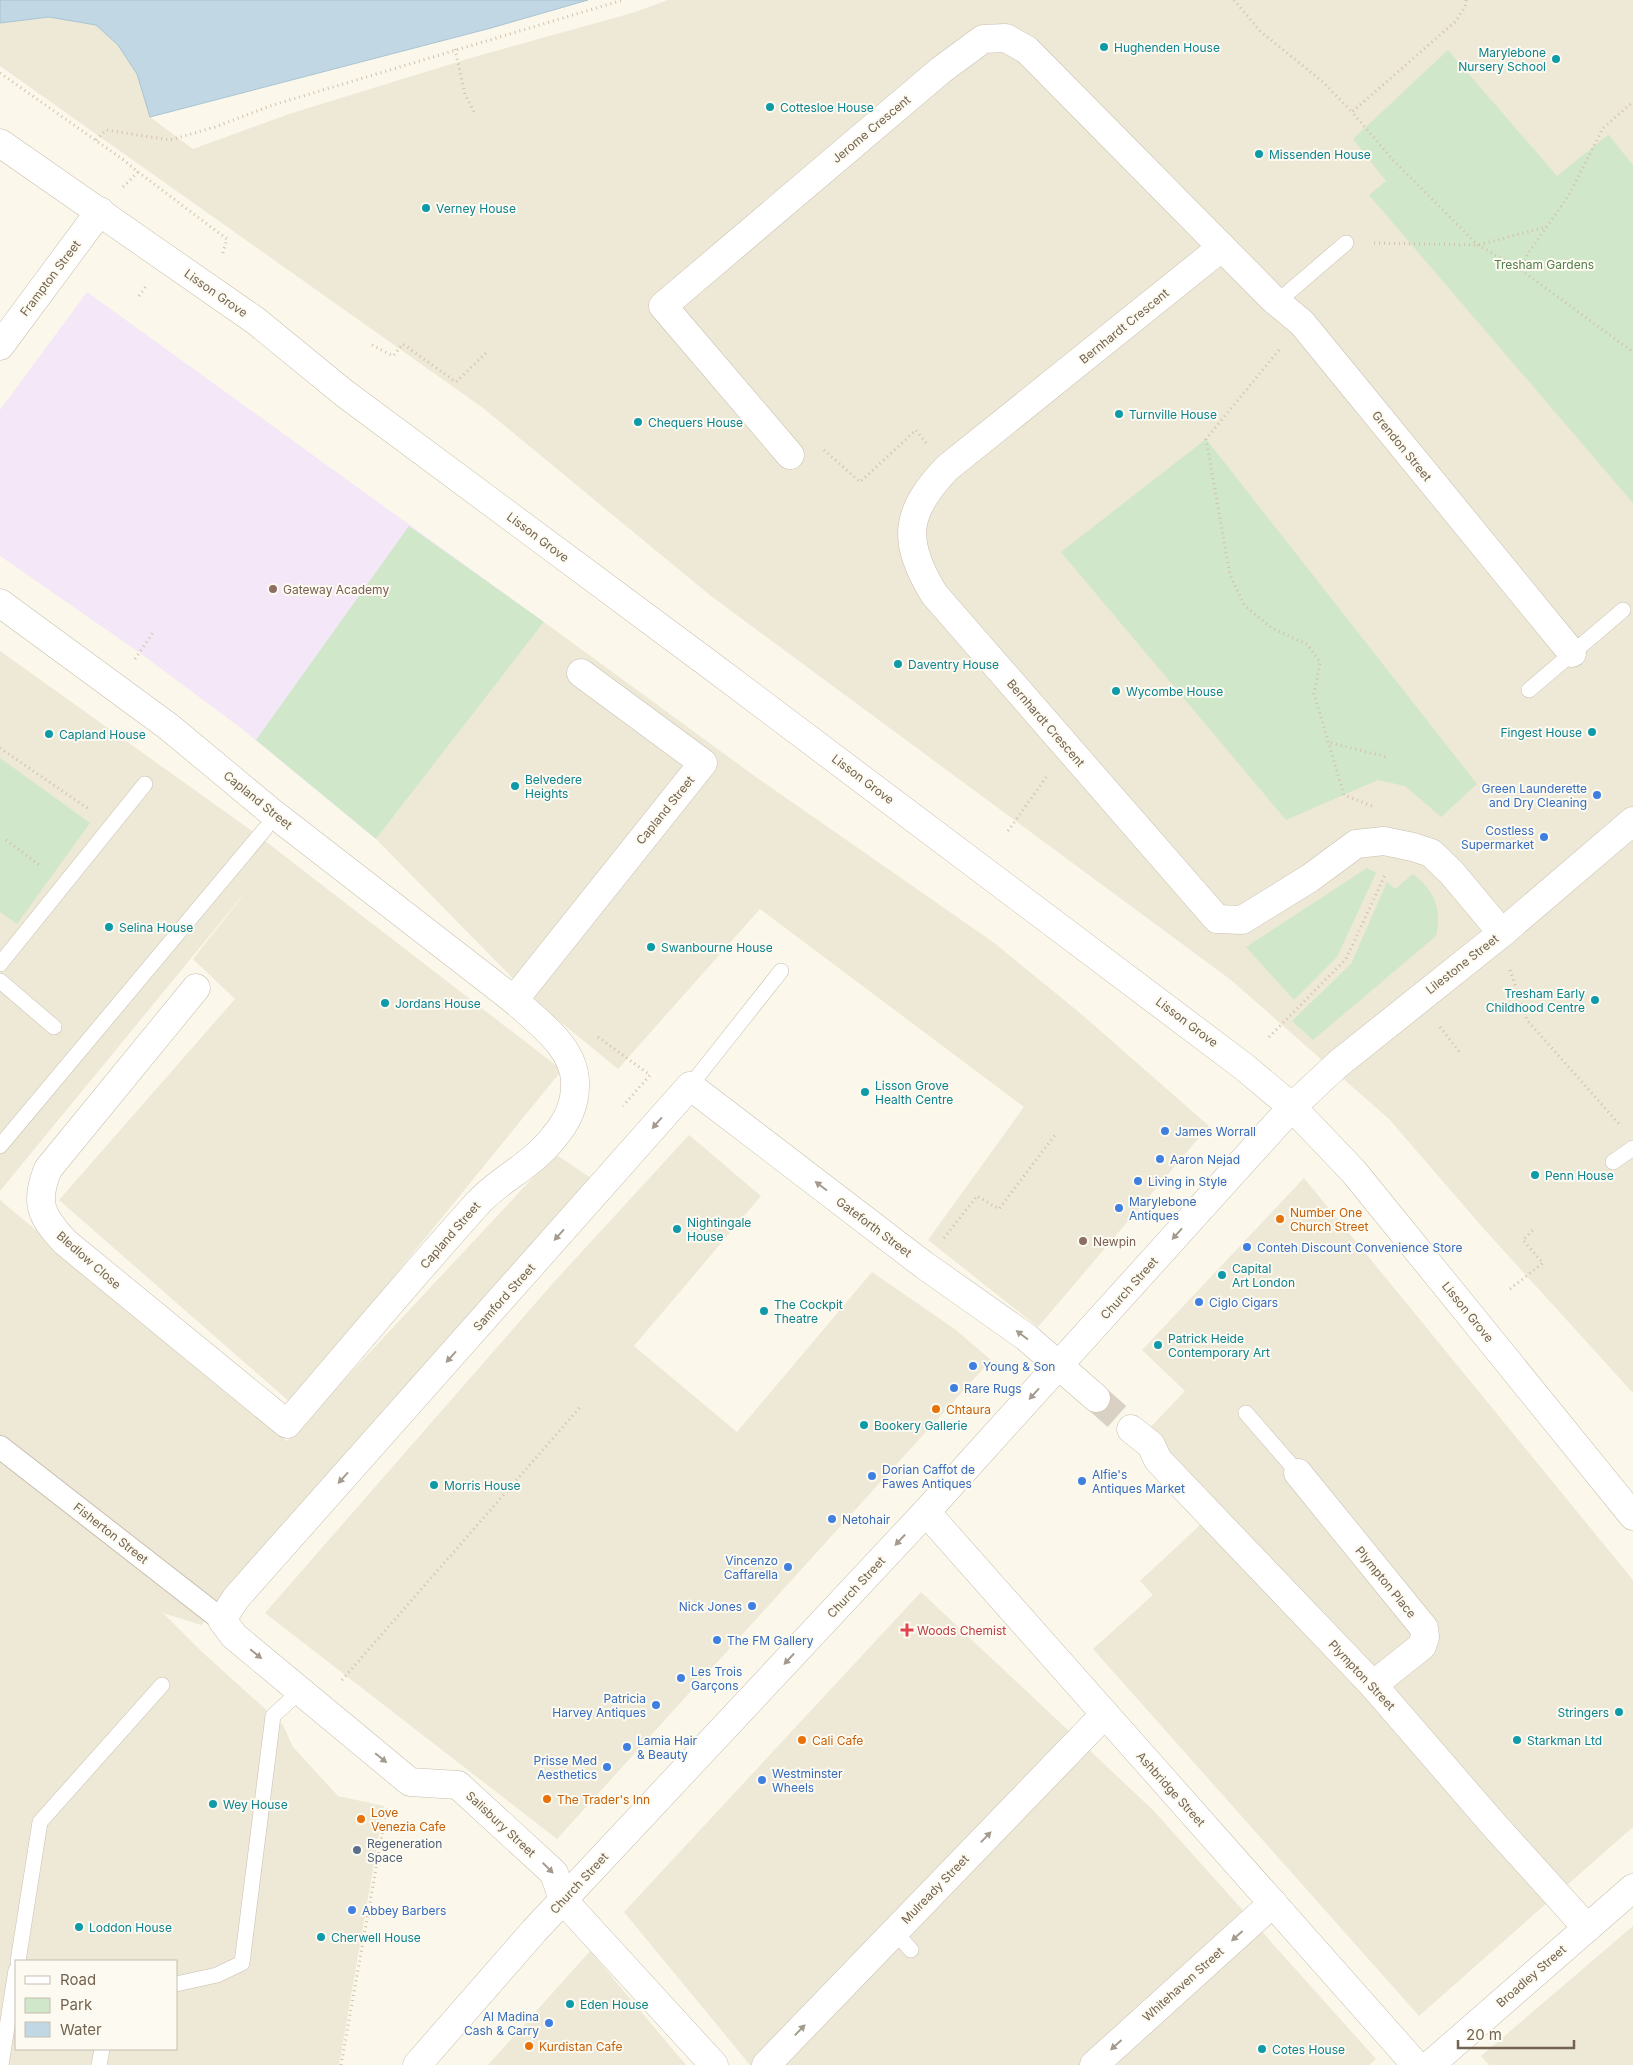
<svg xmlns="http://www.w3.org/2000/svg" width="1633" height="2065" font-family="Inter,sans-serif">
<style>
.residential{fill:#eee8d7;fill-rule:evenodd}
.education{fill:#f4e7f7}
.green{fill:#d0e7ca}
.water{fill:#c1d7e3;stroke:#a8c4d3}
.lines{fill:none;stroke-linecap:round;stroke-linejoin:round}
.minor-tunnel{stroke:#d9d2c4;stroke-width:28;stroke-dasharray:28 14;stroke-linecap:butt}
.service-casing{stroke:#c9bfae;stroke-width:16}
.pedestrian-casing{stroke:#c9bfae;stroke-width:24}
.minor-casing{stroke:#c9bfae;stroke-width:29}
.secondary-casing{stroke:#cabeaa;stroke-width:29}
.path{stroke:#d2c0a8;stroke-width:3;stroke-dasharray:1 4;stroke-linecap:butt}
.service{stroke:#fff;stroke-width:15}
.pedestrian{stroke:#fff;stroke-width:22}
.minor{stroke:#fff;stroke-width:28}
.secondary{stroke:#fff;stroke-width:28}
.oneway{fill:#a49a8d}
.culture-dot{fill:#0f9aa8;stroke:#fdfbf1;stroke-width:2}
.education-dot{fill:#8d6e63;stroke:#fdfbf1;stroke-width:2}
.shop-dot{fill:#3f7fe0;stroke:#fdfbf1;stroke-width:2}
.food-dot{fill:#e8710a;stroke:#fdfbf1;stroke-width:2}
.health-dot{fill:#e0444e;stroke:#fdfbf1;stroke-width:2}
.service-dot{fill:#5c6f8a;stroke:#fdfbf1;stroke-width:2}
.labels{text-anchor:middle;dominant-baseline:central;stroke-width:4;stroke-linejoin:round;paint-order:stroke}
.culture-label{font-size:12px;fill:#0d838f;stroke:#fdfbf1;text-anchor:start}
.street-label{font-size:12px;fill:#736350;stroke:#fdfbf1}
.park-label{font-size:12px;fill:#527d4c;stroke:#fdfbf1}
.education-label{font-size:12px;fill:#785e54;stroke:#fdfbf1;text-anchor:start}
.shop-label{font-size:12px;fill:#366cbe;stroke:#fdfbf1;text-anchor:start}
.food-label{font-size:12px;fill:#c56008;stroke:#fdfbf1;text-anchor:start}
.health-label{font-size:12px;fill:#be3a42;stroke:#fdfbf1;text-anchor:start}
.service-label{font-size:12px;fill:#4e5e75;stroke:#fdfbf1;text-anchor:start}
</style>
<rect width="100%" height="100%" fill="#fbf7eb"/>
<!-- residential -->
<g class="residential">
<polygon points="668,0 1633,0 1633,1393 1484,1229 1389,1119 1231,980 711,596 483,408 0,66 0,23 49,17 96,25 118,45 137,74 150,117 193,149 289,114 474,57 632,13"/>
<polygon points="544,622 756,777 993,942 1080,1013 1209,1126 1038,1327 928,1240 1024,1107 760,909 618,1069 536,1002 376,839"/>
<polygon points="0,651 252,831 562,1070 291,1403 59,1200 235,999 193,959 252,884 0,1191"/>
<polygon points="689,1135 761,1196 634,1346 737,1432 872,1272 956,1330 991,1360 557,1839 265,1613 554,1282"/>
<path d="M555 1154 591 1178 201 1625 163 1613 201 1651 283 1725 293 1747 338 1796 384 1806 339 2065H0V1200L287 1441ZM16 1961H176V2049H16Z"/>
<polygon points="1304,1178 1633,1580 1633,1827 1419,2016 1093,1649 1153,1595 1140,1581 1213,1513 1142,1436 1185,1391 1142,1350"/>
<polygon points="921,1592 1153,1810 1376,2059 1369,2065 750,2065 624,1912"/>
<polygon points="1633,1926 1633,2065 1489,2065 1481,2056"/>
<polygon points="590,1951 686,2065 488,2065"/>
</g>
<!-- education -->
<polygon class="education" points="87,292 544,622 376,839 242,729 140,653 0,556 0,410"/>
<!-- green -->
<g class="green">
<polygon points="1448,50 1557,176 1608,135 1603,128 1633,165 1633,503 1369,195 1386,181 1353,139"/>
<polygon points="1206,439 1477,784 1441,817 1405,786 1378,780 1286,820 1061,552"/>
<polygon points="409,526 544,622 376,839 256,740"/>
<polygon points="0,758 90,823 17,924 0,912"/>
<polygon points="1367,868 1376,873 1337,957 1294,1000 1246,947"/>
<path d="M1413 874C1435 891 1442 909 1436 936L1313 1040 1292 1021 1351 964 1387 882 1395 889Z"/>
</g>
<!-- water -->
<polygon class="water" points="0,0 588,0 491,28 150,117 137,74 118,45 96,25 49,17 0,23"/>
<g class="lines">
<!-- minor-tunnel -->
<polyline class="minor-tunnel" points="1096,1398 1131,1429"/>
<defs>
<g id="service">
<polyline points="1272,298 1283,297 1346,243"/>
<polyline points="1529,690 1623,610"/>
<polyline points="0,964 145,784"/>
<polyline points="0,981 54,1027"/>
<polyline points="690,1086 781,971"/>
<polyline points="0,1146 265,829"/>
<polyline points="1613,1162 1633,1148"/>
<polyline points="1246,1413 1298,1473"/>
<polyline points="895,1932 911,1950"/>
<polyline points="18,1961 40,1822 162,1685"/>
<polyline points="176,1984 217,1975 242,1963 273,1716 301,1690"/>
<polyline points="1,2065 16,1970"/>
<polyline points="99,2065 102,2049"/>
</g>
<polyline id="pedestrian" points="0,1447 222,1620"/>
<g id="minor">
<path d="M1222 247 947 468C904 513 902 541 934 594L1217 919 1242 920 1310 878 1356 844 1384 841 1413 847 1431 853 1451 872 1502 933"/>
<polyline points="0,346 100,211"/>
<polyline points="790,455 663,306 941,70 983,39 1006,38 1027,50 1272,298 1302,323 1572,653"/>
<polyline points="0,603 169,727 270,811 514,1000"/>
<path d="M196 988 48 1169C34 1203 41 1216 65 1242L287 1424C350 1351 412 1276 477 1204 499 1179 532 1166 554 1137 566 1123 575 1105 575 1086 577 1049 539 1023 514 1000L703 763 581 673"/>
<polyline points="1131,1429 1151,1445 1158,1460 1373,1685 1494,1825 1587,1928"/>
<polyline points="1298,1473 1424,1628 1425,1637 1422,1646 1373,1685"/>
<polyline points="926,1512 1416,2065"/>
<polyline points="417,2065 534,1931 926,1512 1292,1107 1338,1064 1502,933 1633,821"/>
<polyline points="714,2065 563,1900 554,1873 458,1785 410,1782 234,1636 222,1620 236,1598 690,1086 924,1265 1026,1337 1096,1398"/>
<polyline points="766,2065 1105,1714"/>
<polyline points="1094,2065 1273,1903"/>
<polyline points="1430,2065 1633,1888"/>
</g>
<polyline id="secondary" points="0,143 256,321 344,393 713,667 1243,1066 1292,1107 1354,1172 1633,1516"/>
</defs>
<!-- service casing -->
<use href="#service" class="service-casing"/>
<!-- pedestrian casing -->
<use href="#pedestrian" class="pedestrian-casing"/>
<!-- minor casing -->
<use href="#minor" class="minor-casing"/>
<!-- secondary casing -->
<use href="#secondary" class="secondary-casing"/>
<!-- path -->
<g class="path">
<polyline points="1234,0 1261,32 1323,82 1352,112"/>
<polyline points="1466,0 1465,7 1456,21 1352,112 1393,160 1478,245 1521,270 1633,352"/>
<polyline points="455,49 465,94 475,114"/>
<polyline points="0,73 125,161 138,172 123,187"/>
<polyline points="96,140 106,130 170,140 215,127 273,105 623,0"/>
<polyline points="138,172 227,239 222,256"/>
<polyline points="1374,243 1478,245 1546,227"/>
<polyline points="1521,270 1527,255 1569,195 1603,128 1633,102"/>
<polyline points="139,296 146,286"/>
<polyline points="372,345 393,356 403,344 456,382 487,352"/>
<polyline points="1279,350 1206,439 1230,575 1245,606 1273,629 1307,644 1320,662 1314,694 1344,795 1372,806"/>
<polyline points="824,450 860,482 916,430 926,443"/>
<polyline points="135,659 154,631"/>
<polyline points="1331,743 1387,757"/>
<polyline points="0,748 90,810"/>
<polyline points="1008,831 1047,776"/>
<polyline points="6,840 42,867"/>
<polyline points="1510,970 1527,1020 1619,1124"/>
<polyline points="1440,1027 1460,1053"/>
<polyline points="598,1037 650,1075 623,1106"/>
<polyline points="1269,1037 1346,959 1385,875"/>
<polyline points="944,1238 977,1196 999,1209 1055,1135"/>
<polyline points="1510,1289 1543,1263 1523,1240 1535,1228"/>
<polyline points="342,1680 582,1405"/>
<polyline points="341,2065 387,1807"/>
</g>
<!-- service -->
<use href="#service" class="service"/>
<!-- pedestrian -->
<use href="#pedestrian" class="pedestrian"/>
<!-- minor -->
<use href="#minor" class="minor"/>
<!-- secondary -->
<use href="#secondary" class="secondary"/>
</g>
<!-- one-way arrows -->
<defs><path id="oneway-solid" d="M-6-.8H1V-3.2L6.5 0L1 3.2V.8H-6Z" transform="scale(1.25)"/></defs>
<g class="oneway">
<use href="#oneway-solid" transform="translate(657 1123) rotate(131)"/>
<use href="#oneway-solid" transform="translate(821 1186) rotate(-143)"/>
<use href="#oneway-solid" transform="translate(1177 1234) rotate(132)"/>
<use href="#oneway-solid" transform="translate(559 1235) rotate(132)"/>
<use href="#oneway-solid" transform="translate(1022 1335) rotate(-143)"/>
<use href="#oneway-solid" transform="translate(451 1357) rotate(132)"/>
<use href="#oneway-solid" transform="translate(1034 1394) rotate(132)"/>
<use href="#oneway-solid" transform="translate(343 1478) rotate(132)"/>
<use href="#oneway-solid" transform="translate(900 1540) rotate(133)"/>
<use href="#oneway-solid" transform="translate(256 1654) rotate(39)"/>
<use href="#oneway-solid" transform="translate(789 1659) rotate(133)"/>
<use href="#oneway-solid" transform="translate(381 1758) rotate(39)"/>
<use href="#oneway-solid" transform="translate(986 1837) rotate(-46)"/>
<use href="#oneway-solid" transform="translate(548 1868) rotate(45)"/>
<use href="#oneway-solid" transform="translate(1237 1936) rotate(138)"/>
<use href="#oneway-solid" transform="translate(800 2030) rotate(-46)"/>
<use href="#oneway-solid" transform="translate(1116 2045) rotate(138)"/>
</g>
<!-- markers -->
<g class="culture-dot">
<circle cx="1104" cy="47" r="5"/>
<circle cx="1556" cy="59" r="5"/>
<circle cx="770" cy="107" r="5"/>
<circle cx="1259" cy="154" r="5"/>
<circle cx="426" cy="208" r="5"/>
<circle cx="1119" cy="414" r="5"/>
<circle cx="638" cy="422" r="5"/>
<circle cx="898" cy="664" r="5"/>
<circle cx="1116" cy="691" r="5"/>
<circle cx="1592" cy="732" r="5"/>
<circle cx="49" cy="734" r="5"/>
<circle cx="515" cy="786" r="5"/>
<circle cx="109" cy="927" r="5"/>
<circle cx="651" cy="947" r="5"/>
<circle cx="1595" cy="1000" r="5"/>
<circle cx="385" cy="1003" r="5"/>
<circle cx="865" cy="1092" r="5"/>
<circle cx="1535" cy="1175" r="5"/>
<circle cx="677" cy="1229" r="5"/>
<circle cx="1222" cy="1275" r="5"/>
<circle cx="764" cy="1311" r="5"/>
<circle cx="1158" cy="1345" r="5"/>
<circle cx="864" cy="1425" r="5"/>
<circle cx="434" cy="1485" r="5"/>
<circle cx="1619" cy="1712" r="5"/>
<circle cx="1517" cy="1740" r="5"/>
<circle cx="213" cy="1804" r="5"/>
<circle cx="79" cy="1927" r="5"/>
<circle cx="321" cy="1937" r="5"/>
<circle cx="570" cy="2004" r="5"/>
<circle cx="1262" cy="2049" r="5"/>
</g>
<g class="education-dot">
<circle cx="273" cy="589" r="5"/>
<circle cx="1083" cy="1241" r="5"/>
</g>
<g class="shop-dot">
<circle cx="1597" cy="795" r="5"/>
<circle cx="1544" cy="837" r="5"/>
<circle cx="1165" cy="1131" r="5"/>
<circle cx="1160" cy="1159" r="5"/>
<circle cx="1138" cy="1181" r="5"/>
<circle cx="1119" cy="1208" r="5"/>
<circle cx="1247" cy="1247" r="5"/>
<circle cx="1199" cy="1302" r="5"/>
<circle cx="973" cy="1366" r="5"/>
<circle cx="954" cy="1388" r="5"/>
<circle cx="872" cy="1476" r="5"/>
<circle cx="1082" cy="1481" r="5"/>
<circle cx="832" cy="1519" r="5"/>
<circle cx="788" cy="1567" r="5"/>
<circle cx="752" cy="1606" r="5"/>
<circle cx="717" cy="1640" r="5"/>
<circle cx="681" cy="1678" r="5"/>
<circle cx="656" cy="1705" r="5"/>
<circle cx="627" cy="1747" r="5"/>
<circle cx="607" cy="1767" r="5"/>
<circle cx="762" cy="1780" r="5"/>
<circle cx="352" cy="1910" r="5"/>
<circle cx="549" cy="2023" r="5"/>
</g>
<g class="food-dot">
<circle cx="1280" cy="1219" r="5"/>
<circle cx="936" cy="1409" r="5"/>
<circle cx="802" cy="1740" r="5"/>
<circle cx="547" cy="1799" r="5"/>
<circle cx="361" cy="1819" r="5"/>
<circle cx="529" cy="2046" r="5"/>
</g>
<path class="health-dot" d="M904.5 1622.5h5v5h5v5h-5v5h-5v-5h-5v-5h5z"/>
<circle class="service-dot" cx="357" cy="1850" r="5"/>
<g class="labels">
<!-- culture labels -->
<g class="culture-label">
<text x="1114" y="47">Hughenden House</text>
<text x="1546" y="52" text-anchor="end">Marylebone<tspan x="1546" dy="14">Nursery School</tspan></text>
<text x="780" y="107">Cottesloe House</text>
<text x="1269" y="154">Missenden House</text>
<text x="436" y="208">Verney House</text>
<text x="1129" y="414">Turnville House</text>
<text x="648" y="422">Chequers House</text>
<text x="908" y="664">Daventry House</text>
<text x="1126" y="691">Wycombe House</text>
<text x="1582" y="732" text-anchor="end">Fingest House</text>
<text x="59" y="734">Capland House</text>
<text x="525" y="779">Belvedere<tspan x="525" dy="14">Heights</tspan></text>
<text x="119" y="927">Selina House</text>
<text x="661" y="947">Swanbourne House</text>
<text x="1585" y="993" text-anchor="end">Tresham Early<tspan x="1585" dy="14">Childhood Centre</tspan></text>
<text x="395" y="1003">Jordans House</text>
<text x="875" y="1085">Lisson Grove<tspan x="875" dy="14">Health Centre</tspan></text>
<text x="1545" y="1175">Penn House</text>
<text x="687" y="1222">Nightingale<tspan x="687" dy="14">House</tspan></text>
<text x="1232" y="1268">Capital<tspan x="1232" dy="14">Art London</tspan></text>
<text x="774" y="1304">The Cockpit<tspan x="774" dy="14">Theatre</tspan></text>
<text x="1168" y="1338">Patrick Heide<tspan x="1168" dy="14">Contemporary Art</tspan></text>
<text x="874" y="1425">Bookery Gallerie</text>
<text x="444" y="1485">Morris House</text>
<text x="1609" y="1712" text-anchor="end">Stringers</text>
<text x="1527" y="1740">Starkman Ltd</text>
<text x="223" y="1804">Wey House</text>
<text x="89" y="1927">Loddon House</text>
<text x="331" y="1937">Cherwell House</text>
<text x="580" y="2004">Eden House</text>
<text x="1272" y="2049">Cotes House</text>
</g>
<!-- street labels -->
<g class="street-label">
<text transform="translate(871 129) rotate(-40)">Jerome Crescent</text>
<text transform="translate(50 278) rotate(-53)">Frampton Street</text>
<text transform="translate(216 293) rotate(35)">Lisson Grove</text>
<text transform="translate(1124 326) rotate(-39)">Bernhardt Crescent</text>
<text transform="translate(1402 446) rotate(51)">Grendon Street</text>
<text transform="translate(538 537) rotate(37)">Lisson Grove</text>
<text transform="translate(1046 723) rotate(49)">Bernhardt Crescent</text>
<text transform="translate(863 779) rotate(37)">Lisson Grove</text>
<text transform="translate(258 800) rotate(39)">Capland Street</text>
<text transform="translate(665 810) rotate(-51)">Capland Street</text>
<text transform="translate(1462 964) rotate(-38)">Lilestone Street</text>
<text transform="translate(1187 1022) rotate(37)">Lisson Grove</text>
<text transform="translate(874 1227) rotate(37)">Gateforth Street</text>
<text transform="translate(450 1235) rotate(-49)">Capland Street</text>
<text transform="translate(89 1260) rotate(41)">Bledlow Close</text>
<text transform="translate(1129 1288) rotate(-48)">Church Street</text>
<text transform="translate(504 1297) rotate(-48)">Samford Street</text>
<text transform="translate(1468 1312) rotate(51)">Lisson Grove</text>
<text transform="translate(111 1533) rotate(38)">Fisherton Street</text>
<text transform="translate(1386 1582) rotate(51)">Plympton Place</text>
<text transform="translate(856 1587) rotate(-47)">Church Street</text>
<text transform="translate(1362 1675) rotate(47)">Plympton Street</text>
<text transform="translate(1171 1789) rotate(48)">Ashbridge Street</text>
<text transform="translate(501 1824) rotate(43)">Salisbury Street</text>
<text transform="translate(579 1883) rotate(-47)">Church Street</text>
<text transform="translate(935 1889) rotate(-46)">Mulready Street</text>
<text transform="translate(1531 1976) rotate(-41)">Broadley Street</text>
<text transform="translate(1183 1984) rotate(-42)">Whitehaven Street</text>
</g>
<!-- park labels -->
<g class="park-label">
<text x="1544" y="264">Tresham Gardens</text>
</g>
<!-- education labels -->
<g class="education-label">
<text x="283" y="589">Gateway Academy</text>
<text x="1093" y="1241">Newpin</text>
</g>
<!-- shop labels -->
<g class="shop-label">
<text x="1587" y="788" text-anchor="end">Green Launderette<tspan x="1587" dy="14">and Dry Cleaning</tspan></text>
<text x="1534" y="830" text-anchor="end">Costless<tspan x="1534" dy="14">Supermarket</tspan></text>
<text x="1175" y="1131">James Worrall</text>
<text x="1170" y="1159">Aaron Nejad</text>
<text x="1148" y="1181">Living in Style</text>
<text x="1129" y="1201">Marylebone<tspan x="1129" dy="14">Antiques</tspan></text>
<text x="1257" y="1247">Conteh Discount Convenience Store</text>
<text x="1209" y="1302">Ciglo Cigars</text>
<text x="983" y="1366">Young &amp; Son</text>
<text x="964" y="1388">Rare Rugs</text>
<text x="882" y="1469">Dorian Caffot de<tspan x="882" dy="14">Fawes Antiques</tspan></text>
<text x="1092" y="1474">Alfie's<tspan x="1092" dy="14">Antiques Market</tspan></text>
<text x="842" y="1519">Netohair</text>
<text x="778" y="1560" text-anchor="end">Vincenzo<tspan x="778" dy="14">Caffarella</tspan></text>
<text x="742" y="1606" text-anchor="end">Nick Jones</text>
<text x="727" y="1640">The FM Gallery</text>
<text x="691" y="1671">Les Trois<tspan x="691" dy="14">Garçons</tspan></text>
<text x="646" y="1698" text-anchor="end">Patricia<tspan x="646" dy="14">Harvey Antiques</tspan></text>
<text x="637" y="1740">Lamia Hair<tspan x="637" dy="14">&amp; Beauty</tspan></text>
<text x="597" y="1760" text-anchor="end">Prisse Med<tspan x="597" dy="14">Aesthetics</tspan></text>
<text x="772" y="1773">Westminster<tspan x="772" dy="14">Wheels</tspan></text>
<text x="362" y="1910">Abbey Barbers</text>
<text x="539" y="2016" text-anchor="end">Al Madina<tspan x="539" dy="14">Cash &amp; Carry</tspan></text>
</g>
<!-- food labels -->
<g class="food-label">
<text x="1290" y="1212">Number One<tspan x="1290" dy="14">Church Street</tspan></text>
<text x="946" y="1409">Chtaura</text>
<text x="812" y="1740">Cali Cafe</text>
<text x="557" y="1799">The Trader's Inn</text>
<text x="371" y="1812">Love<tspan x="371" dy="14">Venezia Cafe</tspan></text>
<text x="539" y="2046">Kurdistan Cafe</text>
</g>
<!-- health labels -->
<g class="health-label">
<text x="917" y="1630">Woods Chemist</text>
</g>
<!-- service labels -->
<g class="service-label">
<text x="367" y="1843">Regeneration<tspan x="367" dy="14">Space</tspan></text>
</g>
</g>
<!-- legend -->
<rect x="15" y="1960" width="162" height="90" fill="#fdfbf1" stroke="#c6beb1"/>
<rect x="25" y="1976" width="25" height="8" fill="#ffffff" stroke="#c6beb1"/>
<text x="60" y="1985" font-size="15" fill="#736350">Road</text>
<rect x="25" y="1998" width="25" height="15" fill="#d0e7ca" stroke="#c6beb1"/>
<text x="60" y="2010" font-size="15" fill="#736350">Park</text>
<rect x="25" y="2022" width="25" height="15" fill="#c1d7e3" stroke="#c6beb1"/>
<text x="60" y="2035" font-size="15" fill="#736350">Water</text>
<!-- scale -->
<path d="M1458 2040v8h116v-8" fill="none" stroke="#736350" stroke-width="2.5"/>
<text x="1466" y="2040" font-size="15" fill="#736350" stroke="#fdfbf1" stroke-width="4" paint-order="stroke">20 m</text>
</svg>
